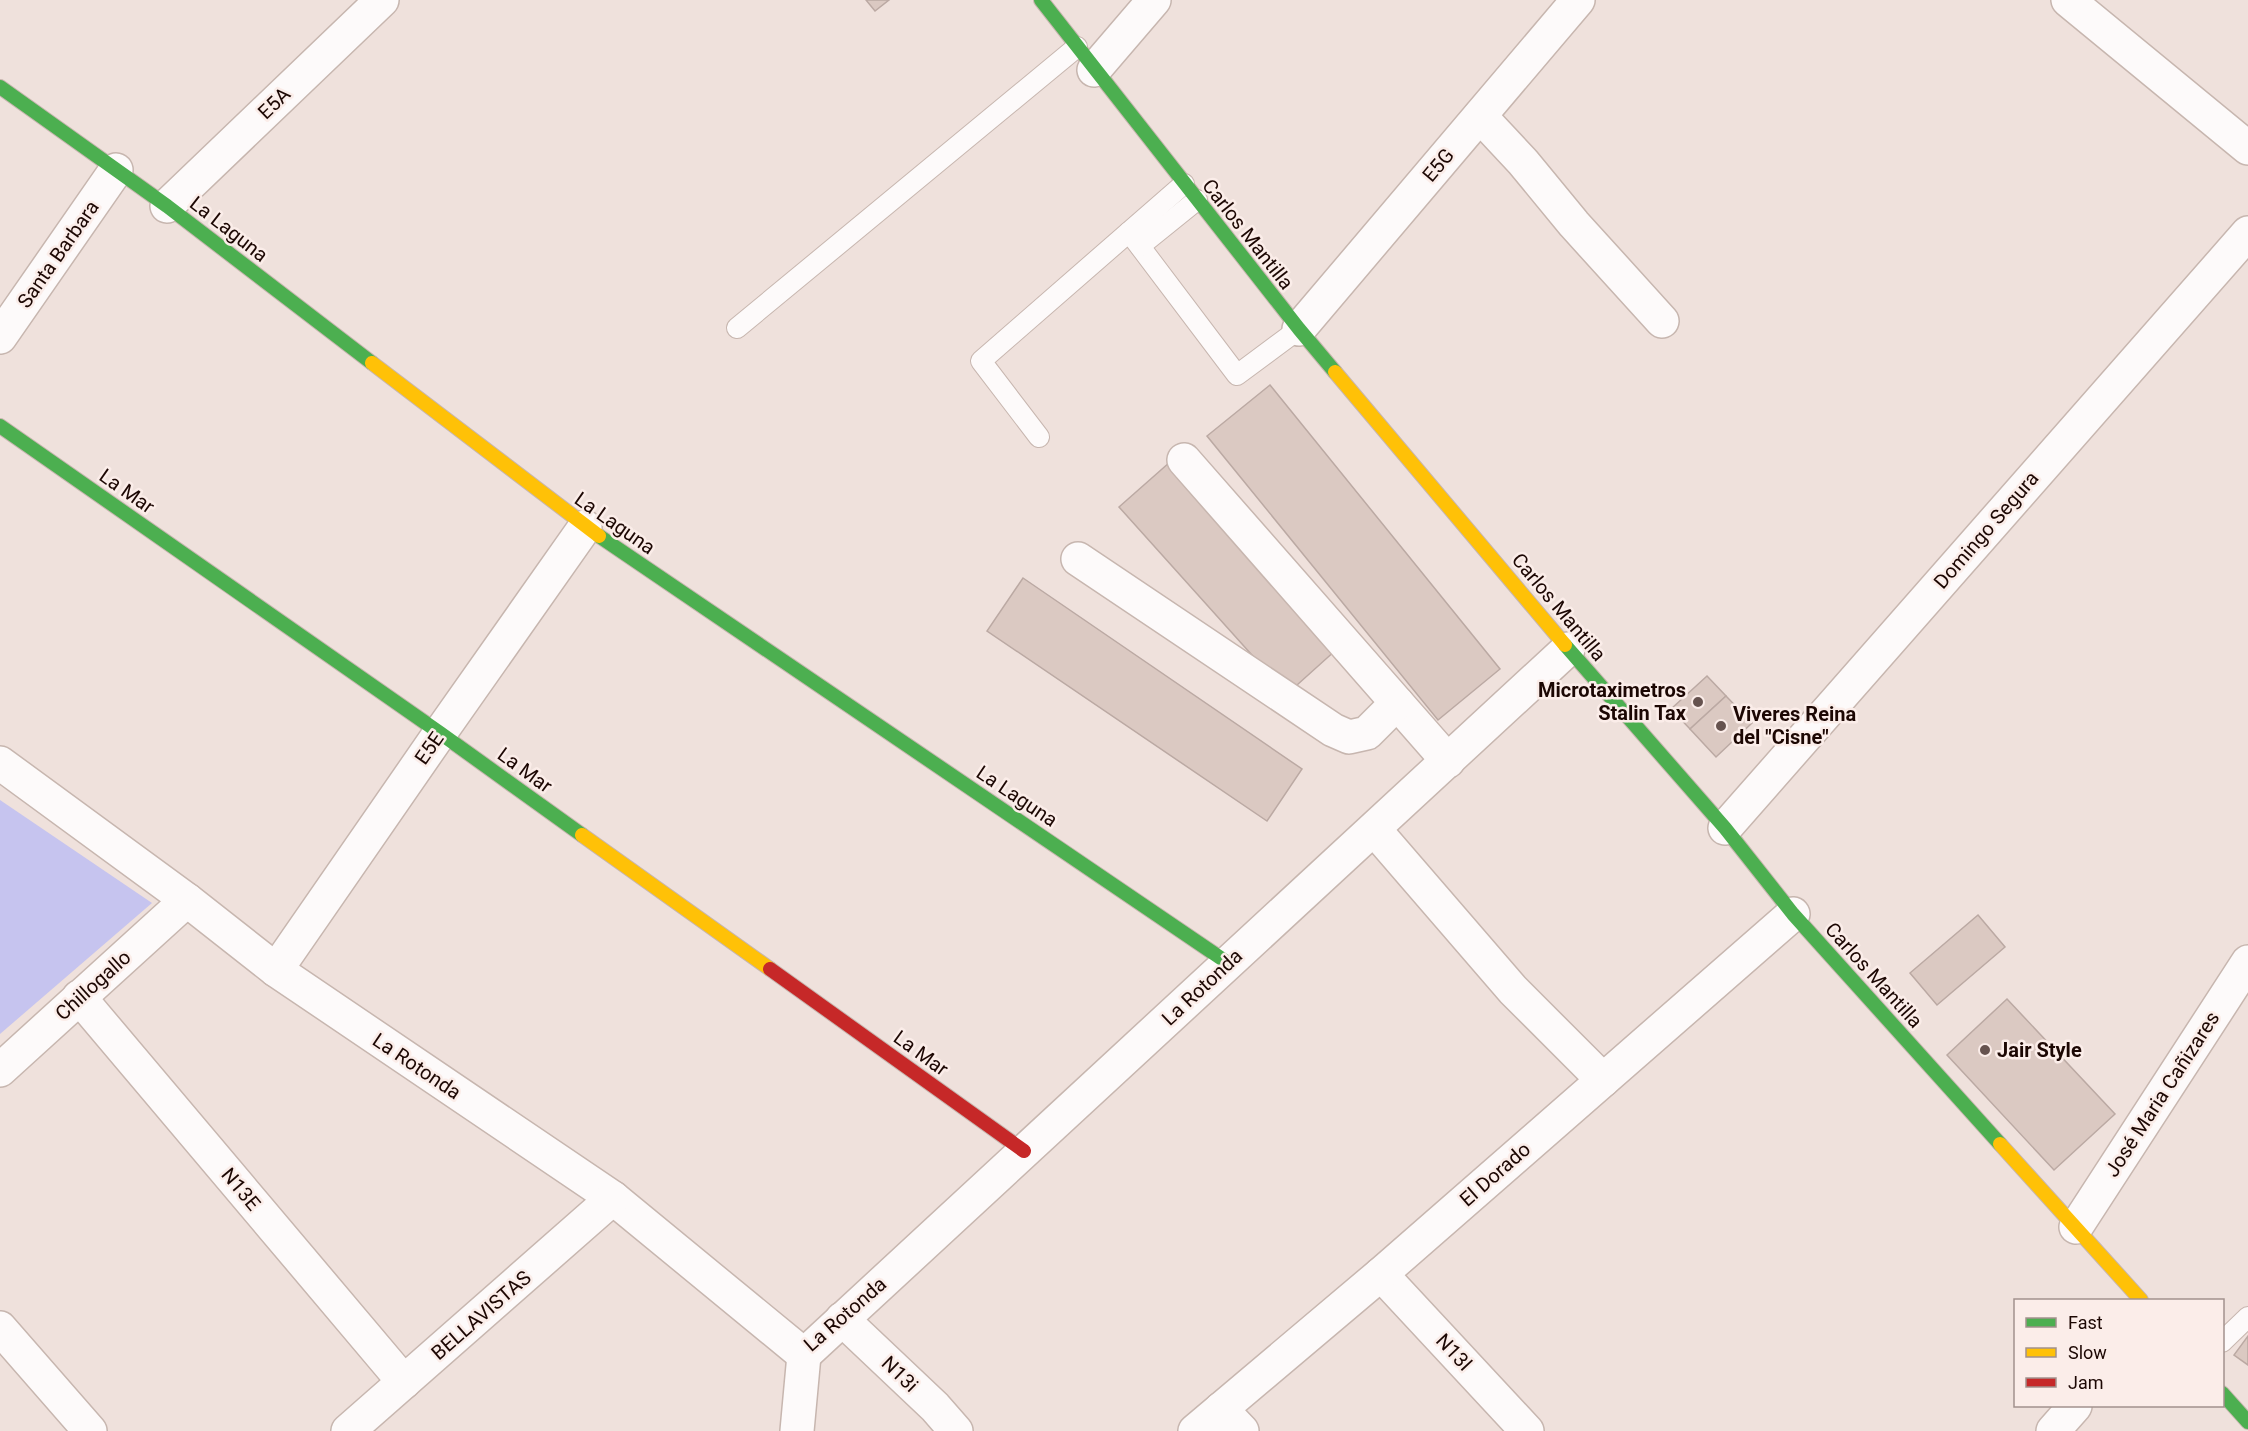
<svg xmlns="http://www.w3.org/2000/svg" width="2248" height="1431" font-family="Roboto,sans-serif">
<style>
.green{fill:#c6c4ef}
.building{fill:#dbc9c2;stroke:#bba9a3;stroke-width:1.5}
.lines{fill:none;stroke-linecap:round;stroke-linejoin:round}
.lane-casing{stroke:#c7b6af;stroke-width:22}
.street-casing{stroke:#c7b6af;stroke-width:36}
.fast-casing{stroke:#c7b6af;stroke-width:16}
.slow-casing{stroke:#c7b6af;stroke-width:16}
.jam-casing{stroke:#c7b6af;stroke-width:16}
.lane{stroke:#fdfafa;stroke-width:20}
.street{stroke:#fdfafa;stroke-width:33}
.fast{stroke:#4caf50;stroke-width:14}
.slow{stroke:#ffc107;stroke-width:14}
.jam{stroke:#c62828;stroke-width:14}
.poi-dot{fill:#66534f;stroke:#fbede9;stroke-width:2}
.labels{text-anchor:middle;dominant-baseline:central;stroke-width:5;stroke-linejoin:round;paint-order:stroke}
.street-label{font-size:20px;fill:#1c0703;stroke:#fbede9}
.poi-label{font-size:20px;font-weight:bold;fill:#1c0703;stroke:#fbede9;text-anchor:start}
</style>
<rect width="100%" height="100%" fill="#efe1dc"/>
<!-- green -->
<polygon class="green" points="0,800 152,903 0,1034"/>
<!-- building -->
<g class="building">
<polygon points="866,0 889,0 875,11"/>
<polygon points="1270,385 1500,669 1438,720 1207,436"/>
<polygon points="1170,462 1337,649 1287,694 1119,507"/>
<polygon points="1023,578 1302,769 1267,821 987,631"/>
<polygon points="1707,676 1726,696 1690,729 1671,709"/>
<polygon points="1726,696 1752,723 1716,757 1690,729"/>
<polygon points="1978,915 2005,947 1937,1005 1910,973"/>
<polygon points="2007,999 2115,1114 2054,1170 1947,1055"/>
<polygon points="2248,1336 2248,1365 2234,1355"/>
</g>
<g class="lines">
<defs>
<g id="lane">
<polyline points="1129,232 1237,375 1299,329"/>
<polyline points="1140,246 1197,200"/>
<polyline points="737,328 1077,47"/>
<polyline points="1039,437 981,361 1184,184"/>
<polyline points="2222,1342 2248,1317"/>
</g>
<g id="street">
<polyline points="2068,0 2248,148"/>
<polyline points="1094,70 1154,0"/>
<polyline points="1480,116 1523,162 1574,224 1662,321"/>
<polyline points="167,206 382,0"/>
<polyline points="1299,329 1578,0"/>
<polyline points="0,337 116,170"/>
<polyline points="1184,460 1448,761"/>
<polyline points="1078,559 1333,730 1349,737 1367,733 1397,703"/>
<polyline points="0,763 187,900 276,970 613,1198 804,1355"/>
<polyline points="1725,828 2248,233"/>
<polyline points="1374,829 1513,990 1603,1080"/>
<polyline points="276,970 440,733 585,527"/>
<polyline points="79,997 404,1382"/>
<polyline points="0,1070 187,900"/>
<polyline points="2076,1227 2248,962"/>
<polyline points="1381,1274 1527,1431"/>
<polyline points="842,1319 935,1407 956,1431"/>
<polyline points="0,1328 90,1431"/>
<polyline points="804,1355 1568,649"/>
<polyline points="1221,1409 1242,1431"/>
<polyline points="348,1431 613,1198"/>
<polyline points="797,1431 804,1355"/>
<polyline points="1195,1431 1381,1274 1793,914"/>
<polyline points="2053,1431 2075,1406"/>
</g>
<g id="fast">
<polyline points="1041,0 1299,329 1335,372"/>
<polyline points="0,87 167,206 372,363"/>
<polyline points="0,426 440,733 582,835"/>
<polyline points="599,536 1228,963"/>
<polyline points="1565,645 1725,828 1793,914 2000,1144"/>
<polyline points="2222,1393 2248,1422"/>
</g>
<g id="slow">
<polyline points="372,363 599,536"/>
<polyline points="1335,372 1565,645"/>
<polyline points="582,835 770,969"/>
<polyline points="2000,1144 2141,1300"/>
</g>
<polyline id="jam" points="770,969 1024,1151"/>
</defs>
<!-- lane casing -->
<use href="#lane" class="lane-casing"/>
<!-- street casing -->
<use href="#street" class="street-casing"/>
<!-- fast casing -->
<use href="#fast" class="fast-casing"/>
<!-- slow casing -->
<use href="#slow" class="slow-casing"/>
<!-- jam casing -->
<use href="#jam" class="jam-casing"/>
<!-- lane -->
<use href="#lane" class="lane"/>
<!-- street -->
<use href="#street" class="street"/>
<!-- fast -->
<use href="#fast" class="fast"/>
<!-- slow -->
<use href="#slow" class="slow"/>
<!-- jam -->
<use href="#jam" class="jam"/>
</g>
<!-- markers -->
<g class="poi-dot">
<circle cx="1698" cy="702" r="6"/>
<circle cx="1721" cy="726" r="6"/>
<circle cx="1985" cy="1050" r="6"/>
</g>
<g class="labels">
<!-- street labels -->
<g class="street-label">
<text transform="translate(274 103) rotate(-44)">E5A</text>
<text transform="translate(1438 165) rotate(-50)">E5G</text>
<text transform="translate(229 229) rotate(38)">La Laguna</text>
<text transform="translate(1248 234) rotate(52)">Carlos Mantilla</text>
<text transform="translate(58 254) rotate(-55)">Santa Barbara</text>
<text transform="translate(127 491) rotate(35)">La Mar</text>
<text transform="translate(615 523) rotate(35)">La Laguna</text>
<text transform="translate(1986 530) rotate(-49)">Domingo Segura</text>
<text transform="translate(1559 607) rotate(50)">Carlos Mantilla</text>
<text transform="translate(429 748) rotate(-55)">E5E</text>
<text transform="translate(525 770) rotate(36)">La Mar</text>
<text transform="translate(1017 796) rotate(34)">La Laguna</text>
<text transform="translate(1874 975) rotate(48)">Carlos Mantilla</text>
<text transform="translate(93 985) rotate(-42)">Chillogallo</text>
<text transform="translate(1202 987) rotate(-43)">La Rotonda</text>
<text transform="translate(921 1053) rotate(36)">La Mar</text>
<text transform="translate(417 1066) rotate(34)">La Rotonda</text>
<text transform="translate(2162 1094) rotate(-57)">José Maria Cañizares</text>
<text transform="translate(1495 1174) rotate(-41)">El Dorado</text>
<text transform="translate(241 1189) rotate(50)">N13E</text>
<text transform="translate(845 1314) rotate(-41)">La Rotonda</text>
<text transform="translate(481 1315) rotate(-41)">BELLAVISTAS</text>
<text transform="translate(1454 1352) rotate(47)">N13l</text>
<text transform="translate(900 1374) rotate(44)">N13i</text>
</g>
<!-- poi labels -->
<g class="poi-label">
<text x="1686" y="690" text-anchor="end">Microtaximetros<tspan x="1686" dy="23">Stalin Tax</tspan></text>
<text x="1733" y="714">Viveres Reina<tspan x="1733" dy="23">del "Cisne"</tspan></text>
<text x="1997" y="1050">Jair Style</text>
</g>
</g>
<!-- legend -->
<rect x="2014" y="1299" width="210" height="108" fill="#fbede9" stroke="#a2918d" stroke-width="1.5"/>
<rect x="2026" y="1318" width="30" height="9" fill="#4caf50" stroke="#a2918d" stroke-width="1.5"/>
<text x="2068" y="1329" font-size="18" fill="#1c0703">Fast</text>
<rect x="2026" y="1348" width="30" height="9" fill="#ffc107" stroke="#a2918d" stroke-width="1.5"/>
<text x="2068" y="1359" font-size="18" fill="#1c0703">Slow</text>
<rect x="2026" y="1378" width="30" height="9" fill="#c62828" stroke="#a2918d" stroke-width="1.5"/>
<text x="2068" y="1389" font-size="18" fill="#1c0703">Jam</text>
</svg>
